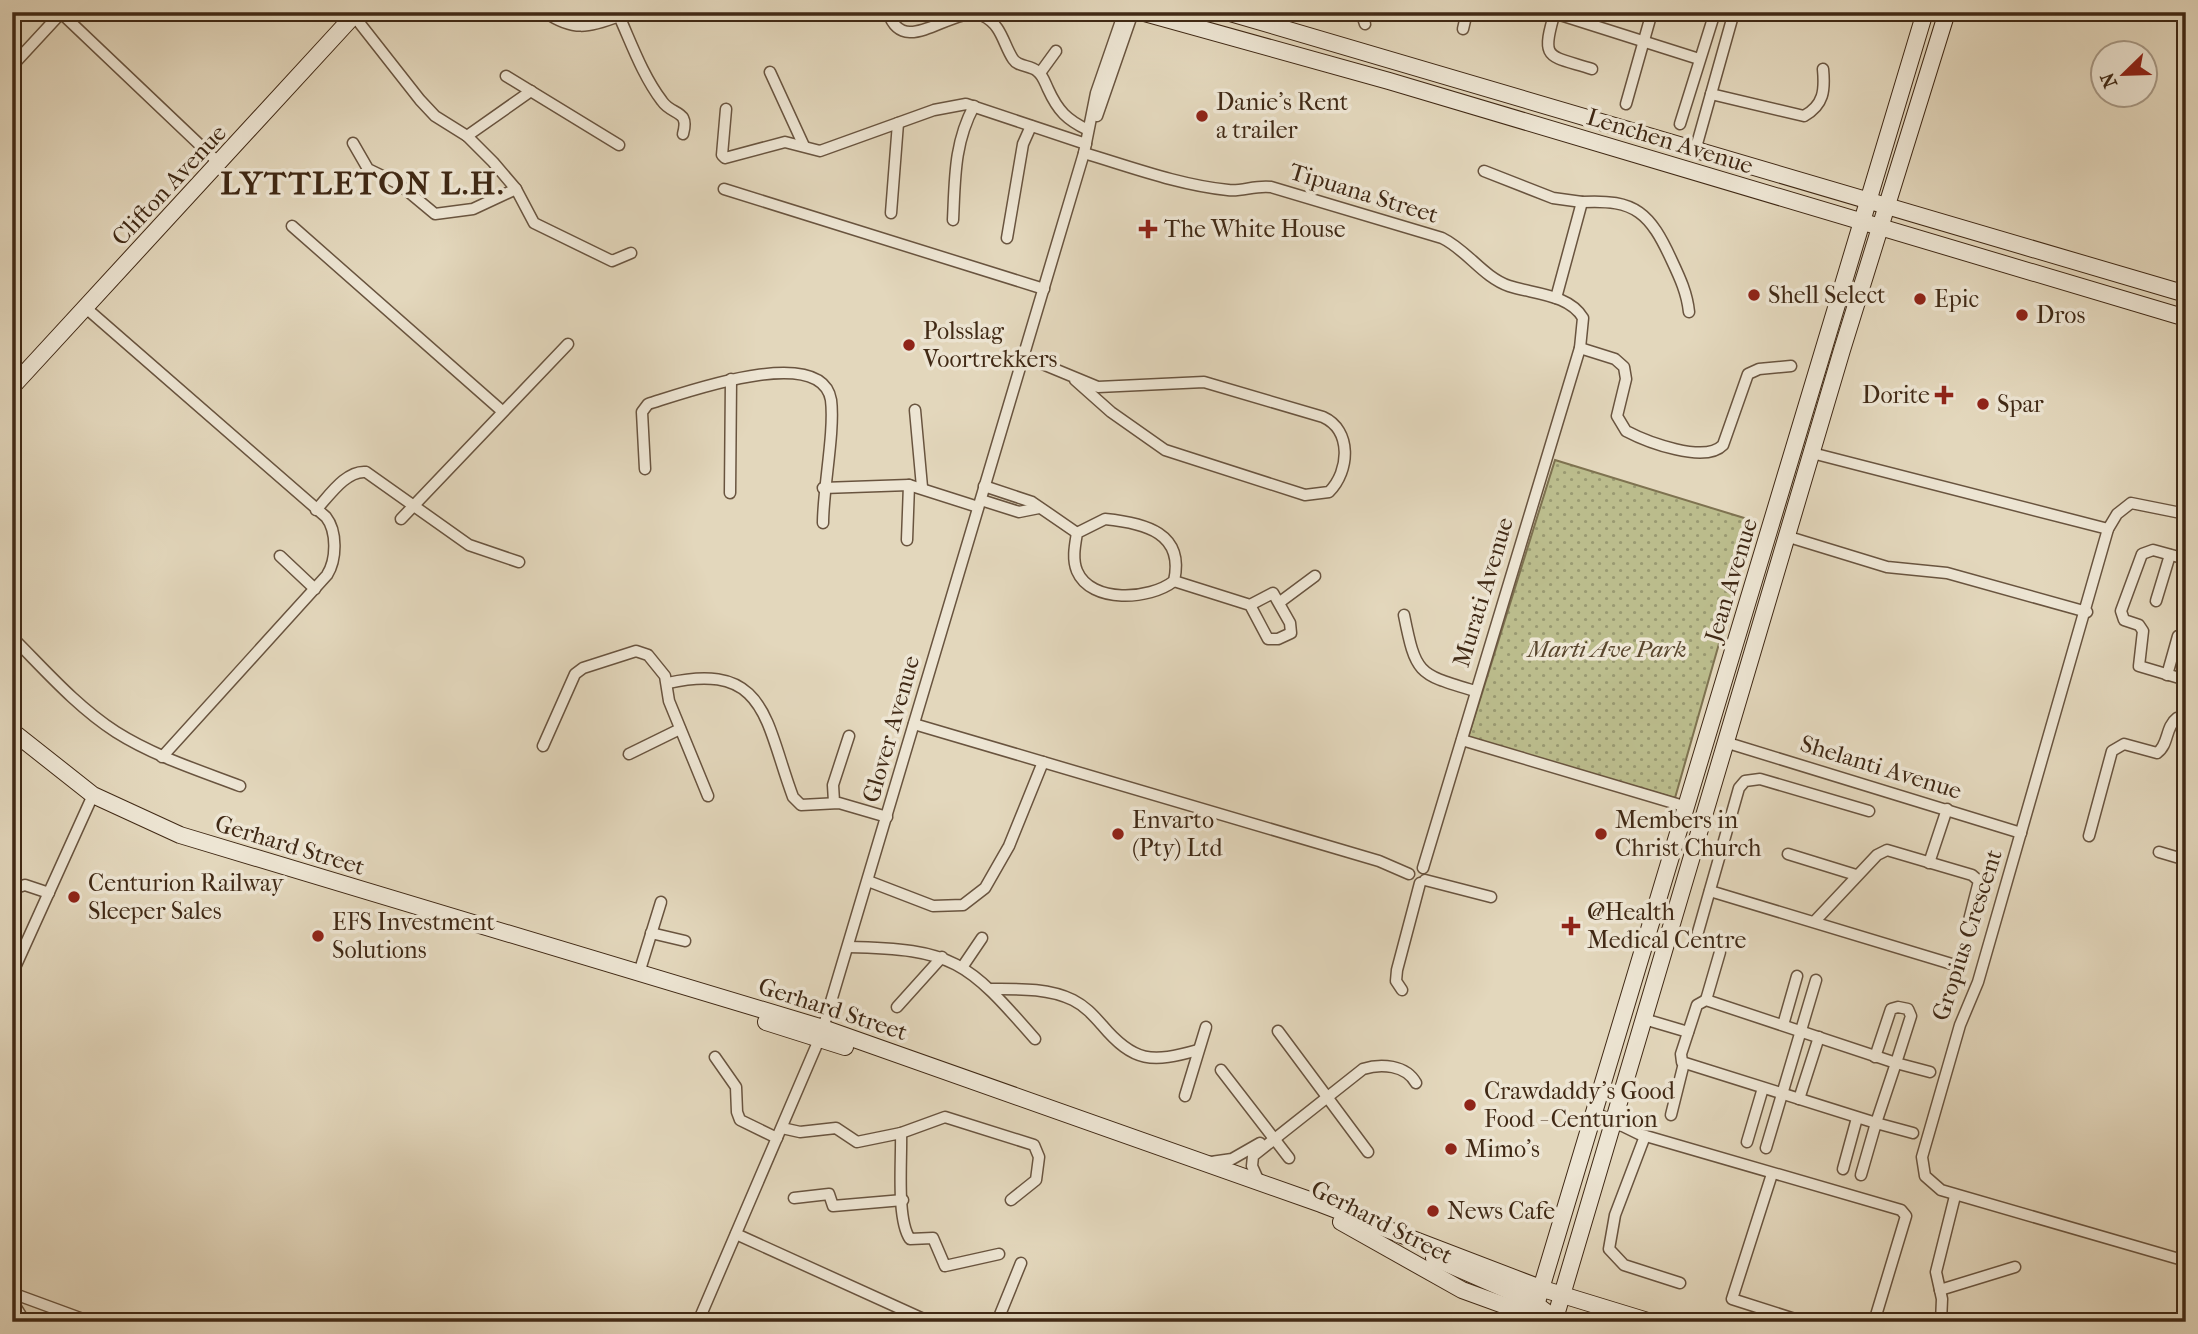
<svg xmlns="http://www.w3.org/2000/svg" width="2198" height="1334" font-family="'IM FELL French Canon',serif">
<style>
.park{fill:url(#park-dots);stroke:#7e7250;stroke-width:2}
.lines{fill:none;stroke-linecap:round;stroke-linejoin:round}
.street-casing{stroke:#69543f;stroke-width:13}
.secondary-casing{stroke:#402915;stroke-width:18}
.street{stroke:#ede5d3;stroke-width:10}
.secondary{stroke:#ede5d3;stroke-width:16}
.poi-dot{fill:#8f2418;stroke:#ede5d3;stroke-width:2.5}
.labels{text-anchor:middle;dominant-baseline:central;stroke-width:7;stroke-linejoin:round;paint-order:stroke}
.poi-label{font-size:24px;fill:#402915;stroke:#ede5d3;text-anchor:start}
.street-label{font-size:24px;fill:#402915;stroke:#ede5d3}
.park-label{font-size:24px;font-style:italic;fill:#59462d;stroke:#ede5d3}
.district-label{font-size:32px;font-weight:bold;letter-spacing:2px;fill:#402915;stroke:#ede5d3}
</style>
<defs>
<pattern id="park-dots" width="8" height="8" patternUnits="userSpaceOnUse" patternTransform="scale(1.75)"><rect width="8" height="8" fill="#bbbc8c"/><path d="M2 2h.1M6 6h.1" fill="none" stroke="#999971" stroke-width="1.8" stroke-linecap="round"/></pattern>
</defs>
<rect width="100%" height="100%" fill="#e3d7bc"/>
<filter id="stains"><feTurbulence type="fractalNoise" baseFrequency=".00286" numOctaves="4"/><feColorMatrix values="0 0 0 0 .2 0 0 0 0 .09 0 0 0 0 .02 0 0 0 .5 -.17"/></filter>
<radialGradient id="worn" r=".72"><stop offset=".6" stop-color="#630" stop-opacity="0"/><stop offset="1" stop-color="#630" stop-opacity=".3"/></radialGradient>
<!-- park -->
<polygon class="park" points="1555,460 1754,521 1675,798 1468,738"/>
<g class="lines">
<defs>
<g id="street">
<polyline points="60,12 220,164"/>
<path d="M545 12C573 31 588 28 619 16L618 12"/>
<path d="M888 12C904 61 953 3 983 16 1002 25 1003 44 1013 59 1018 67 1030 65 1037 71 1043 75 1045 83 1048 89 1058 111 1067 120 1088 130"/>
<polyline points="1361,12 1365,24"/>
<path d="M1555 12C1540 61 1548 55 1592 69"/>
<polyline points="1554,13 1699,59"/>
<polyline points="354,16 420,100 435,116 467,136 493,162 516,189 534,223 612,261 631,253"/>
<path d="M619 16C632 45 643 76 662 101 672 116 690 109 683 134"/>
<polyline points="1463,29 1467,12"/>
<polyline points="12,66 62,12"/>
<polyline points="770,72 804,146"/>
<polyline points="1040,73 1056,51"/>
<polyline points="506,76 619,145"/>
<path d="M1711 94 1804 116C1824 105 1825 90 1823 69"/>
<polyline points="1626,104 1652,12"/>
<polyline points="726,109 722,155 725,158 785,142 820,151 934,110 966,104 1086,144"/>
<polyline points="1097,116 1133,12"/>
<polyline points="1680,124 1715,12"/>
<polyline points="467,136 531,91"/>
<polyline points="353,143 368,169 399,184 435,214 473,209 516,189"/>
<polyline points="1695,151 1734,12"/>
<path d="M1084 153C1131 167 1179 185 1228 190 1241 192 1255 185 1271 187L1442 238C1467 250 1483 277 1509 286 1533 294 1569 294 1583 318L1580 348 1423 868"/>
<polyline points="1484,171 1553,198 1582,202 1556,298"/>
<polyline points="724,189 1044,289"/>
<path d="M1582 202C1636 199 1650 213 1672 261 1680 278 1687 293 1689 312"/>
<polyline points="891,213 898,123"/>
<path d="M953 220C955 179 954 143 974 106"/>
<polyline points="292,226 502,411"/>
<polyline points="1007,238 1023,144 1031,126"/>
<path d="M86 308 326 517C337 531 337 559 327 575L162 757"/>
<path d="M1580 348 1615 359 1624 367 1626 379 1617 416 1626 431C1647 442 1705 464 1723 445L1748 374 1759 369 1791 366"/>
<path d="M1023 356 1098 387 1204 382 1323 417C1352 430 1350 471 1329 492L1305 495 1165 450 1111 412 1075 380"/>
<polyline points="915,410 922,487"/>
<polyline points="1812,453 2108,529"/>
<path d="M645 469 642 412 648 404C681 394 821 342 831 400 835 431 823 489 823 523"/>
<polyline points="984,486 1032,502 1077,533"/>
<polyline points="823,488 909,485 978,507"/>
<polyline points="730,493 731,379"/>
<polyline points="981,500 1019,512 1039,508"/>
<path d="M316 510C329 496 346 470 366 472L469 545 519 562"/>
<polyline points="2186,514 2131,503 2117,514 2108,529 1978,982 1960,1025 1922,1157 1925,1176 1941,1190 2186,1261"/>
<polyline points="401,519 568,344"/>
<path d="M1105 519C1145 523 1185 533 1174 581 1150 600 1091 604 1077 571 1072 559 1075 545 1077 533Z"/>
<polyline points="1789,537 1887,567 1947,573 2087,612"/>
<polyline points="907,540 909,485"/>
<polyline points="280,556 315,589"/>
<polyline points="2186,559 2153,550 2142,554 2121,611 2124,620 2139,625 2143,631 2139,666 2186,680"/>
<polyline points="1174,581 1250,605 1268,639 1278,639 1291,633 1290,623 1273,593 1250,605"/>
<polyline points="2156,601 2170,555"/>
<polyline points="1280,602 1315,576"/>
<path d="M1404 615C1416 675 1418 674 1475 691"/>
<path d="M12 637C45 670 76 706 116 732 154 756 198 770 240 786"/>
<polyline points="2167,675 2178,636"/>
<path d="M668 683C767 661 765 722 793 797L801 805 839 803 887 817"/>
<polyline points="914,724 1379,861 1409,874"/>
<polyline points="1462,740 1687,807"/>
<polyline points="1728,743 2021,833"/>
<polyline points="543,746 575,674 583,668 636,651 648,655 665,676 669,701 708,796"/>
<polyline points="629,754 680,729"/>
<polyline points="834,802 833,785 849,736"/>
<path d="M2089 836 2112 751 2124 744 2157 753C2169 745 2165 727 2177 718L2186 719"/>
<polyline points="2159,852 2186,860"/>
<polyline points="1788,854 1856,875"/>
<polyline points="1929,863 1947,809"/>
<polyline points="1425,880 1491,897"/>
<polyline points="868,881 933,906 963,905 985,888 1009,846 1043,762"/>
<polyline points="12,889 25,885 49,893"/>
<polyline points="1710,891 1955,965"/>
<polyline points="1815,921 1877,855 1887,850 1972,875 1979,881 1967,928"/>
<polyline points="1698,932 1739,788 1745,781 1760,779 1869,811"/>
<polyline points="651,933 685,941"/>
<path d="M848 947C954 949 967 961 1035 1039"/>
<polyline points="963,966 982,938"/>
<polyline points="639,973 661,902"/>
<polyline points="12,974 93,795"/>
<path d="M992 989C1019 989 1048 988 1073 1000 1085 1006 1093 1015 1102 1025 1134 1063 1152 1063 1198 1050"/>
<polyline points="1402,990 1396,981 1397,970 1420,883"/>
<polygon points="1706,1000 1896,1063 1876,1123 1682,1062 1681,1054 1697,1005"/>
<polyline points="1706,1000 1720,952"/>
<polyline points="897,1007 942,957"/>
<polyline points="1644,1019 1688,1032"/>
<polyline points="1783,1025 1797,976"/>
<polyline points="1278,1031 1368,1152"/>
<polyline points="715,1057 736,1087 737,1112 740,1120 777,1138"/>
<polyline points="1875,1057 1891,1009 1898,1007 1908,1009 1911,1016 1896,1063 1930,1072"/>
<polyline points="1221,1070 1289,1158"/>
<polyline points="1185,1096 1206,1027"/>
<polyline points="1799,1099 1819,1037"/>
<polyline points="1594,1112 1639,1134 1901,1210 1906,1216 1874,1322"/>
<polyline points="1671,1115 1684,1063"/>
<path d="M782 1128 800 1132 836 1128 857 1142 901 1133C902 1158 896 1219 910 1239L933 1238 945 1266 999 1254"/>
<polyline points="901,1133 945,1117 1034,1145 1039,1157 1036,1180 1011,1200"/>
<polyline points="1645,1136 1615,1215 1609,1249 1624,1265 1680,1283"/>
<polyline points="1747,1142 1763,1088"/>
<polyline points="1766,1148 1816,980"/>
<polyline points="1211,1162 1232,1159 1260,1143"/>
<polyline points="1843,1169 1857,1118"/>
<polyline points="1772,1174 1732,1299 1804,1322"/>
<polyline points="1861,1175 1876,1123 1913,1133"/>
<path d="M1260 1184 1252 1166 1253 1156 1363 1069C1381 1063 1406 1065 1416 1083"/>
<polyline points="794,1198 829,1194 833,1206 903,1200"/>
<polyline points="736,1234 930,1322"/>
<polyline points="1940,1290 2015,1267"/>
<polyline points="12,1293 91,1322"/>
<polyline points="12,1301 25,1322"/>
<polyline points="698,1322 821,1035 1084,153 1096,93 1124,12"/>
<polyline points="997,1322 1021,1263"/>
<polyline points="1941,1322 1942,1299 1936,1272 1955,1196"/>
</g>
<g id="secondary">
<polyline points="1141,12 1389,81 2186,318"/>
<polyline points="1227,12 2186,294"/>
<polyline points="12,387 357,12"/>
<polyline points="12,731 93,795 180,835 823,1028 1321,1204 1543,1289 1651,1322"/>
<polyline points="766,1022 845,1047"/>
<polyline points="1341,1222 1462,1290 1550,1322"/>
<polyline points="1434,1258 1530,1300 1546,1312"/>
<polyline points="1531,1322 1925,12"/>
<polyline points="1554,1322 1842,350 1947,12"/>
</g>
</defs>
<!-- street casing -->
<use href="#street" class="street-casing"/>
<!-- secondary casing -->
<use href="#secondary" class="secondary-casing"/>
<!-- street -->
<use href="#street" class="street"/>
<!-- secondary -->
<use href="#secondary" class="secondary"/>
</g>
<!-- markers -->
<g class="poi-dot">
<circle cx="1202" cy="116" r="7"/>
<path d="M1144.5 218.5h7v7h7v7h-7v7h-7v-7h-7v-7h7z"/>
<circle cx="1754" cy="295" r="7"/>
<circle cx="1920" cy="299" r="7"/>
<circle cx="2022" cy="315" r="7"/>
<circle cx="909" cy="345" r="7"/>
<path d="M1940.5 384.5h7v7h7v7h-7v7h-7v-7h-7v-7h7z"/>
<circle cx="1983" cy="404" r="7"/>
<circle cx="1118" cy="834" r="7"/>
<circle cx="1601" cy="834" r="7"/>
<circle cx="74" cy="897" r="7"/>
<path d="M1567.5 915.5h7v7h7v7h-7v7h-7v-7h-7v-7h7z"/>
<circle cx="318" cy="936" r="7"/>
<circle cx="1470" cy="1105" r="7"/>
<circle cx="1451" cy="1149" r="7"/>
<circle cx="1433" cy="1211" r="7"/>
</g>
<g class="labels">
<!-- poi labels -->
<g class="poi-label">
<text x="1216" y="102">Danie's Rent<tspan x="1216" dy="28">a trailer</tspan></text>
<text x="1164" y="229">The White House</text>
<text x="1768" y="295">Shell Select</text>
<text x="1934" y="299">Epic</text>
<text x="2036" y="315">Dros</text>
<text x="923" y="331">Polsslag<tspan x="923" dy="28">Voortrekkers</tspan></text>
<text x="1930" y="395" text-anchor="end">Dorite</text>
<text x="1997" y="404">Spar</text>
<text x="1132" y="820">Envarto<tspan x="1132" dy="28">(Pty) Ltd</tspan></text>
<text x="1615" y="820">Members in<tspan x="1615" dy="28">Christ Church</tspan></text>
<text x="88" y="883">Centurion Railway<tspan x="88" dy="28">Sleeper Sales</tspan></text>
<text x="1587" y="912">@Health<tspan x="1587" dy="28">Medical Centre</tspan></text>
<text x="332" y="922">EFS Investment<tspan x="332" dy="28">Solutions</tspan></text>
<text x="1484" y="1091">Crawdaddy's Good<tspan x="1484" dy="28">Food - Centurion</tspan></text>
<text x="1465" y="1149">Mimo's</text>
<text x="1447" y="1211">News Cafe</text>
</g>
<!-- street labels -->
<g class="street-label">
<text transform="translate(1670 141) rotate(17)">Lenchen Avenue</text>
<text transform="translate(169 185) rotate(-47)">Clifton Avenue</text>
<text transform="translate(1364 193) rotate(17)">Tipuana Street</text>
<text transform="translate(1731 580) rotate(-73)">Jean Avenue</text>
<text transform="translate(1483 592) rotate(-73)">Murati Avenue</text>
<text transform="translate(891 729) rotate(-74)">Glover Avenue</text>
<text transform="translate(1881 767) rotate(17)">Shelanti Avenue</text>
<text transform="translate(290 845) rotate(17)">Gerhard Street</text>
<text transform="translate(1967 935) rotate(-72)">Gropius Crescent</text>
<text transform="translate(833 1009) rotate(18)">Gerhard Street</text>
<text transform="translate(1382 1222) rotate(27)">Gerhard Street</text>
</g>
<!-- park labels -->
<g class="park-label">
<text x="1607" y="649">Marti Ave Park</text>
</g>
<!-- district labels -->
<g class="district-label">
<text x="363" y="183">LYTTLETON L.H.</text>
</g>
</g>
<!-- margin -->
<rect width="2198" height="1334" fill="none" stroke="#e3d7bc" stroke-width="42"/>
<rect x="14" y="14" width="2170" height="1306" fill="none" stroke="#402915" stroke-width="3.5"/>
<rect x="21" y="21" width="2156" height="1292" fill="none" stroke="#402915" stroke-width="2"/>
<!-- north arrow -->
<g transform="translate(2124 74) rotate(247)"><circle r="33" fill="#ede5d3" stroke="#a89a87" stroke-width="2"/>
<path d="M0-5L12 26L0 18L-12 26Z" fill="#8f2418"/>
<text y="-10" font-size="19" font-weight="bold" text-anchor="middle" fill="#402915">N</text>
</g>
<rect width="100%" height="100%" filter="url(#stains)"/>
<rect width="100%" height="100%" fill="url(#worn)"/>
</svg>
